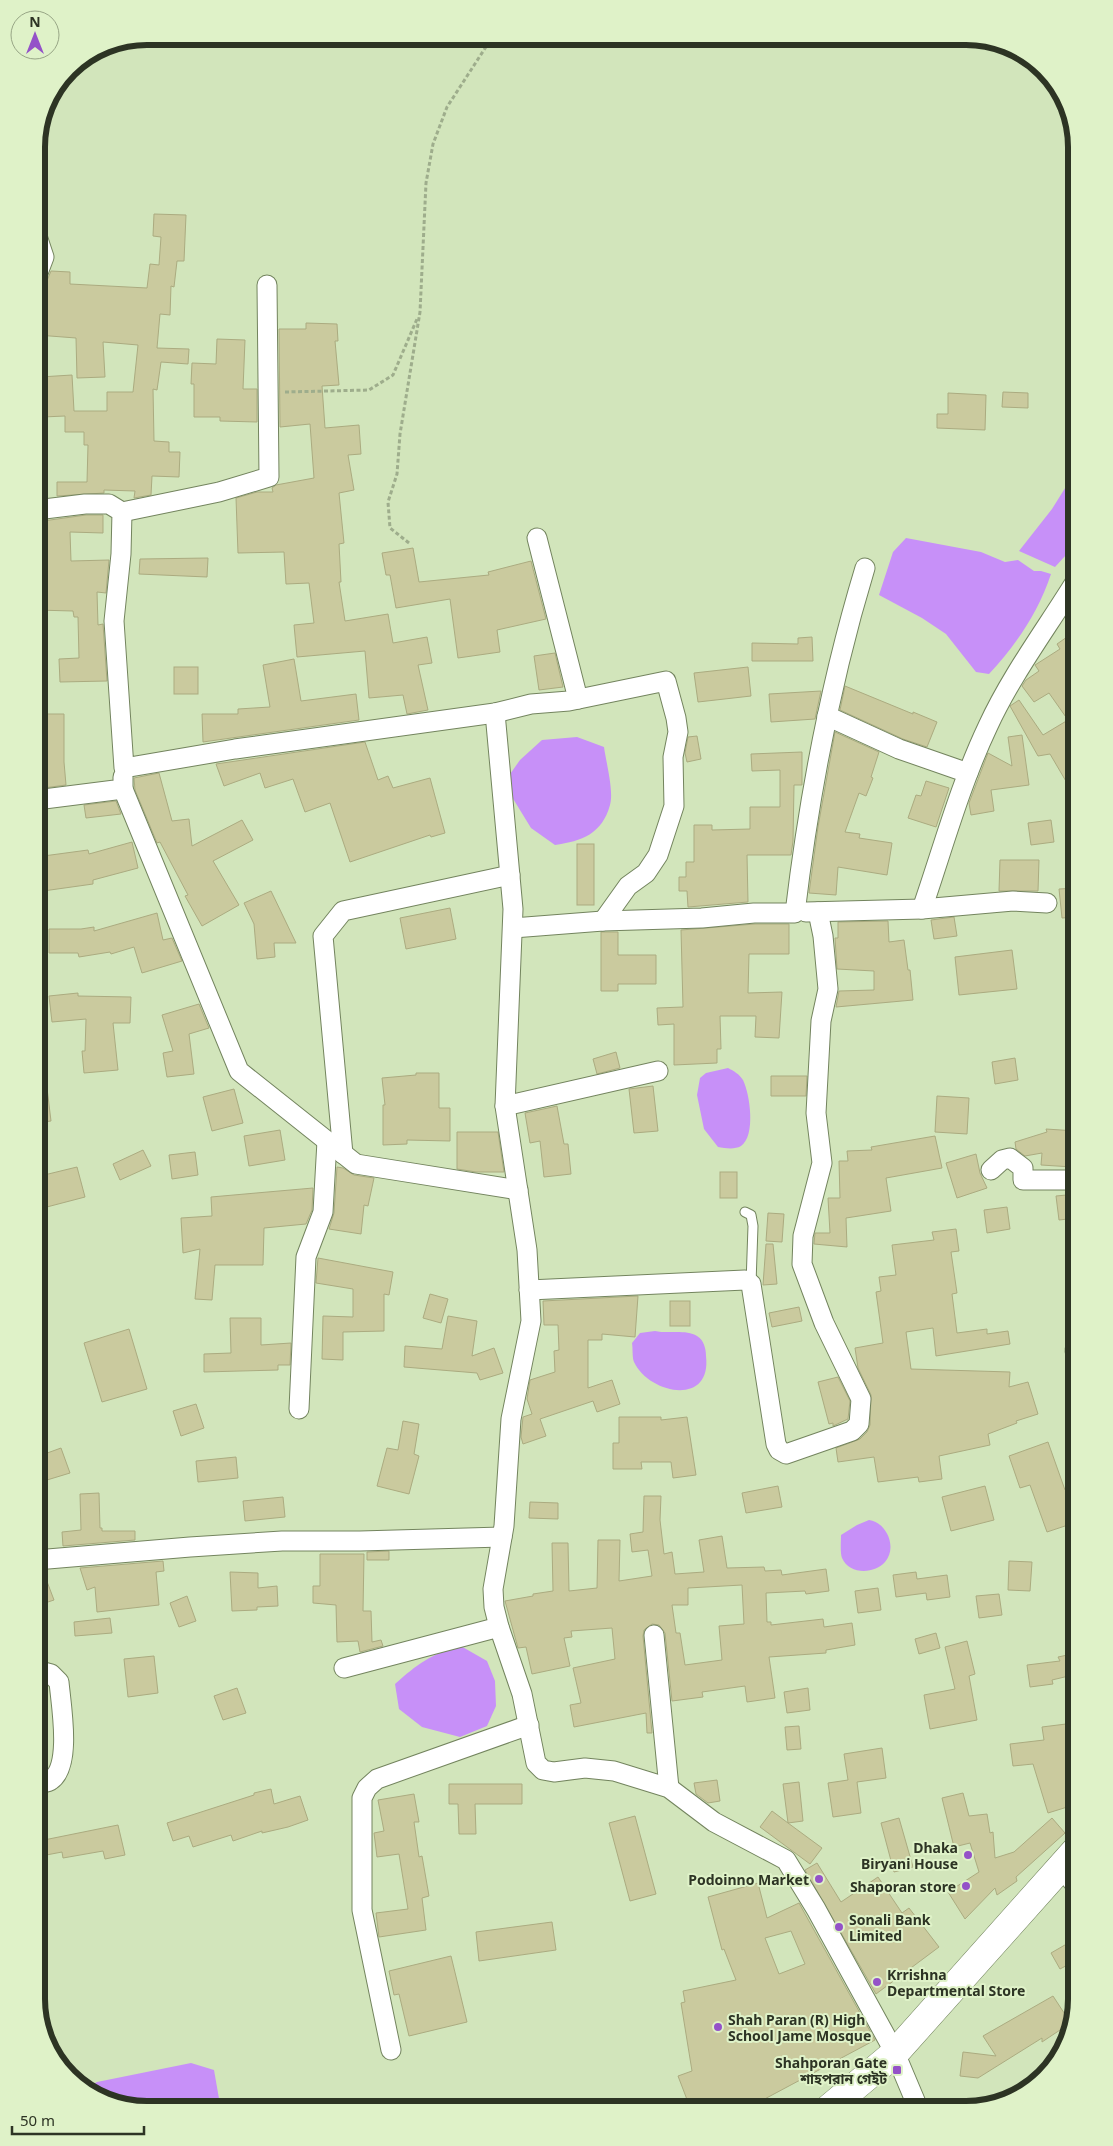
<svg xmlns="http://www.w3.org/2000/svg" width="1113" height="2146" font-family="'Noto Sans','Noto Sans Bengali',sans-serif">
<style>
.water{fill:#c790f8}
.building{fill:#caca9e;stroke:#abab80;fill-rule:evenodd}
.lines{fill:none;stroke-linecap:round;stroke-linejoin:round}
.service-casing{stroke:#73845e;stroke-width:11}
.minor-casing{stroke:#73845e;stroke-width:21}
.trunk-casing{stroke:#73845e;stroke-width:29}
.path{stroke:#9ead8c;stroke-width:3;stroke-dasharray:4 2.5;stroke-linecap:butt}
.service{stroke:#fff;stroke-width:9}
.minor{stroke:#fff;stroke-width:19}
.trunk{stroke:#fff;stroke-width:28}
.poi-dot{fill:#9452c8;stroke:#dff2c8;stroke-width:2}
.labels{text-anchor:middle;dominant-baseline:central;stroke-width:4;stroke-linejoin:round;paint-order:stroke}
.poi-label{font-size:14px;font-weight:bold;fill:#2d3424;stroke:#dff2c8;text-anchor:end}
.rim{fill:none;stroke:#2d3424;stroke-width:6}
</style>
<rect width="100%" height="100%" fill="#d2e5bb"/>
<!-- water -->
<g class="water">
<polygon points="1077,469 1077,543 1055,567 1019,551 1052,509"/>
<path d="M906 538 981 552 1005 562 1018 560 1034 571H1041L1051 574C1038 613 1016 645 989 674L976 672 946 634 922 618 879 595 893 552Z"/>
<path d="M577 737 604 747C606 762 614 791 610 805 602 834 582 841 555 845L531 828 512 797 508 777 520 760 542 740Z"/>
<path d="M728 1068C734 1071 739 1074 743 1080 750 1094 756 1136 741 1146 734 1150 725 1148 718 1147L704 1129 697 1095 700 1078 706 1073Z"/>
<path d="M655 1331C668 1334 686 1329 697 1336 704 1340 706 1349 706 1356 712 1407 649 1394 634 1362 632 1357 633 1349 632 1343L640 1333Z"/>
<path d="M869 1520C886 1522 898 1547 885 1562 875 1574 849 1575 842 1558 840 1552 841 1542 841 1535L857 1525Z"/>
<path d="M459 1645 487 1661 495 1681 496 1706 487 1726 460 1737 422 1727 399 1709 395 1684C417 1664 431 1655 459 1645Z"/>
<polygon points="191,2063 214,2070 221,2110 140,2110 84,2090 97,2082"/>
</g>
<!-- building -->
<g class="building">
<polygon points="154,214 186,215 184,261 177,261 174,287 171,286 170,315 160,314 157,348 189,349 188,364 161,362 157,390 153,389 154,441 169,442 169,452 180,452 179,477 152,476 151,495 134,498 135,491 104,490 104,493 57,496 57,482 87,482 88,445 84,445 84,432 65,432 65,416 43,417 40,377 72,375 74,411 107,411 107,392 133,392 138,345 103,342 105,377 77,378 76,338 37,335 37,320 43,321 46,283 51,271 70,272 70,284 147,288 150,264 159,265 161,237 153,236"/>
<polygon points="306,323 337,324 338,341 335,341 339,385 322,386 325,428 359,425 361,454 348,455 354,490 339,493 344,543 339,544 341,582 339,582 345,621 388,614 393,643 427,637 432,663 418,665 428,710 407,714 403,695 369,698 365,651 297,657 294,625 314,623 309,583 286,584 284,552 238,553 236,498 257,492 273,492 272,488 276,485 314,478 310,424 280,427 279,329 306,329"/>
<polygon points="217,339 245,340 243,389 257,389 257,422 220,421 220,417 194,417 194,384 191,384 192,363 216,364"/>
<polygon points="1003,392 1028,393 1028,408 1002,407"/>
<polygon points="948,393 986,395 985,430 937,428 937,414 948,414"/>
<polygon points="86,515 103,515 103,533 70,532 71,561 109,560 106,593 97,592 98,625 103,624 107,681 60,682 59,659 79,658 78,617 74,617 73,611 36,610 36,574 44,574 43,521"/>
<polygon points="413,548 419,582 489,575 488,572 531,561 546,619 497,630 500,652 458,658 450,599 396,608 390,575 386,575 382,553"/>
<polygon points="208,558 207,577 139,574 140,559"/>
<polygon points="1077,630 1077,800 1050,754 1038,756 1010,706 1019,700 1043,735 1068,720 1049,693 1034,702 1022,686 1026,680 1039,671 1035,665 1060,649 1057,644"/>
<polygon points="812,637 813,661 752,661 752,643 798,644 798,638"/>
<polygon points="555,653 563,687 539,690 534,656"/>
<polygon points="294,659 301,701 356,694 359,720 203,742 202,714 238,714 238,709 270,707 263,665"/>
<rect x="174" y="667" width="24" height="27"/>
<polygon points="748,667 751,696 698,702 694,673"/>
<polygon points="845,686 913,714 913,712 937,722 927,747 903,739 840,710"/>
<polygon points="821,691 815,719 771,722 769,694"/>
<polygon points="36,714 64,714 64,762 66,785 36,789"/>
<polygon points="835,732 879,752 871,777 873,778 866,796 859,793 845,832 860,834 859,838 892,843 887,875 838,867 836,895 809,893 818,827"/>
<polygon points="1022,735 1029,785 991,790 994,811 971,815 969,803 988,753 1012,766 1008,737"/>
<polygon points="697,736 701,759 687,762 685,753 688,737"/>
<polygon points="365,742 378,780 388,776 393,788 430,778 445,833 431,837 430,835 350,862 330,803 305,812 293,779 265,788 260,773 224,786 216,764"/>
<polygon points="802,752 802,785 794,785 793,841 791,855 747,855 748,902 688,907 687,891 679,891 679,877 686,877 686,862 694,862 694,825 712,825 712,830 750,829 750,807 780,807 780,770 752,771 751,754"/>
<polygon points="159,773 172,821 189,819 192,846 242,820 253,840 213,861 239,905 202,926 185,896 188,895 160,842 157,843 135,790 134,778"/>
<polygon points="926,781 949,788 936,827 908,818 916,795 921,796"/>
<polygon points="116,801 121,814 86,818 84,805"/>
<polygon points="1051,820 1054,842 1031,845 1028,823"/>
<polygon points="132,842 138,868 93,880 93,884 36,892 36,878 39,878 36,857 88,850 89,854"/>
<rect x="577" y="844" width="17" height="61"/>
<polygon points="1000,860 1039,860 1038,891 999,891"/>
<polygon points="1077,888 1077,917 1062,918 1059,889"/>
<polygon points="271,891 296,943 274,943 275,957 257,959 254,924 244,903"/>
<polygon points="450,908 456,939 406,949 400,918"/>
<polygon points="157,913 163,940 172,938 182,961 142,973 134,947 111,954 110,952 79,957 78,953 49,953 49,929 81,929 94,927 94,931"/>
<polygon points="954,917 957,936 934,939 931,920"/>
<polygon points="888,921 889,942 904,940 908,970 910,970 913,1000 836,1007 839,991 874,990 874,971 837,969 835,938 838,938 838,922"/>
<polygon points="755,924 789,924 789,954 749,954 748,993 782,992 779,1038 755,1037 756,1016 720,1016 721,1049 717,1049 717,1063 674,1065 674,1024 658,1025 657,1008 683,1007 681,930"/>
<polygon points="601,932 618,932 618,955 656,955 656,984 618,984 618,991 601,991"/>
<polygon points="1012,950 1017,989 959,995 955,957"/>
<polygon points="78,993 78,996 131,997 130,1023 113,1023 118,1070 84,1073 82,1051 85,1051 86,1019 52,1022 49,996"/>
<polygon points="199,1004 209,1028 189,1034 194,1074 167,1077 163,1053 173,1051 162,1015"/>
<polygon points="616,1052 620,1068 597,1074 593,1059"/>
<polygon points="1015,1058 1018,1080 995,1084 992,1062"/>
<polygon points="416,1073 439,1073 439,1108 450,1108 450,1141 407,1140 407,1144 383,1145 383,1105 385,1105 382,1078 416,1075"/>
<polygon points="771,1076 807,1076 806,1096 771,1096"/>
<polygon points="46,1080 51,1121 36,1123 36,1081"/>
<polygon points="653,1086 658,1131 634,1133 629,1089"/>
<polygon points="234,1089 243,1123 212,1131 203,1097"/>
<polygon points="937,1096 969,1098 967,1134 935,1132"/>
<polygon points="557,1106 564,1144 568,1144 571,1174 544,1177 540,1141 530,1143 525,1113"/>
<polygon points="1046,1129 1076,1131 1073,1167 1041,1165 1042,1153 1025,1156 1016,1149 1015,1142 1047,1132"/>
<polygon points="280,1130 285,1160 249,1166 244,1136"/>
<polygon points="457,1132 498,1132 504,1172 476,1172 457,1169"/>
<polygon points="935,1136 942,1168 886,1178 891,1211 846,1218 847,1247 814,1244 815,1233 830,1233 828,1198 840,1198 839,1161 848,1161 847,1151 872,1150 871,1147"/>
<polygon points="143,1150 151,1166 120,1180 113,1164"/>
<polygon points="195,1152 198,1175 172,1179 169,1155"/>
<polygon points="976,1154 980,1173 987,1188 957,1198 946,1163"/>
<polygon points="77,1167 85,1197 43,1208 36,1177"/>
<polygon points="337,1167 343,1168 354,1175 374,1178 368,1206 364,1205 361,1234 329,1229 334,1213"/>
<rect x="720" y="1172" width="17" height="26"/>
<polygon points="313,1188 312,1210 306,1224 264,1228 263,1265 215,1265 212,1300 195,1299 200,1249 183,1253 181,1218 212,1216 211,1197"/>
<polygon points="1077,1194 1077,1218 1059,1220 1056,1196"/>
<polygon points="1007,1207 1010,1229 987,1233 984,1210"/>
<polygon points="768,1213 784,1214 782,1242 766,1241"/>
<polygon points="956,1229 959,1251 951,1252 957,1293 952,1294 957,1333 987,1329 987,1334 1008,1331 1010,1344 936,1356 933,1328 906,1332 911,1369 1010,1372 1009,1387 1028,1382 1038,1414 1016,1421 1017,1423 988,1434 990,1445 939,1456 942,1479 919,1482 918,1477 878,1482 874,1457 838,1462 836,1448 860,1439 867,1432 870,1425 871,1395 858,1368 855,1348 883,1343 876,1292 881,1291 879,1277 896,1275 892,1245 934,1240 932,1232"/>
<polygon points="766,1244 773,1244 777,1284 763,1285"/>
<polygon points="318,1258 393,1272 389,1295 384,1294 384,1331 343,1332 343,1360 322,1359 323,1316 353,1317 353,1289 316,1283"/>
<polygon points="430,1294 448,1299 441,1323 423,1318"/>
<polygon points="638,1296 635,1337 602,1334 602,1340 588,1340 588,1388 612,1380 620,1404 597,1412 593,1401 540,1419 546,1436 523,1444 521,1437 523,1417 532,1414 527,1399 530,1380 555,1372 554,1351 559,1350 558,1325 544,1325 543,1301"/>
<rect x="670" y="1301" width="20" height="25"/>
<polygon points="799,1307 802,1321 772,1327 769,1313"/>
<polygon points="448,1316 477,1321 472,1356 494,1348 503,1373 480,1380 477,1373 404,1367 405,1346 442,1349"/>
<polygon points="230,1318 261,1318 261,1345 291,1343 290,1365 278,1365 278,1370 204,1372 204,1354 231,1353"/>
<polygon points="129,1329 147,1389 102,1402 84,1343"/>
<polygon points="838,1377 850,1401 848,1419 833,1426 833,1423 829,1424 818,1382"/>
<polygon points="196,1404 204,1428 181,1436 173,1411"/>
<polygon points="619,1417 661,1417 661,1420 687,1417 696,1475 673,1478 671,1462 641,1462 642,1469 613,1469 613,1443 619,1443"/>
<polygon points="403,1421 419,1424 414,1454 419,1456 409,1494 377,1486 387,1448 398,1450"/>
<polygon points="1048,1442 1065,1490 1077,1485 1077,1522 1047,1532 1030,1485 1020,1488 1009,1456"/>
<polygon points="61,1448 70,1473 47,1480 39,1456"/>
<polygon points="236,1457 238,1478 198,1482 196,1461"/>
<polygon points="778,1486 782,1507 746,1513 742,1493"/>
<polygon points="985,1486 994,1520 951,1531 942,1497"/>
<polygon points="99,1493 100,1528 102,1528 102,1531 135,1531 135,1540 63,1546 62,1532 81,1530 80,1494"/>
<path d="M644 1496H661L660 1520 664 1554 672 1552 675 1574 704 1572 699 1540 722 1536 727 1568 764 1567 765 1571 781 1570 782 1575 826 1569 829 1591 806 1594 805 1591 766 1593 767 1622H771V1625L823 1619 824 1627 852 1623 855 1645 826 1650V1653L769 1657 775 1698 747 1702 745 1686 702 1692 703 1697 672 1701 665 1633 659 1625 652 1624 644 1630 643 1636 652 1733H647L646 1713 574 1727 570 1705 581 1703 573 1668 615 1659 612 1628 571 1631 572 1637 564 1638 570 1666 532 1674 526 1647 518 1648 505 1601 533 1596V1594L553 1591 552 1543H568L569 1591 597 1588 598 1540H620L619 1581 652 1576 648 1550 632 1552 630 1534 643 1532ZM742 1585 744 1624 719 1626 722 1660 685 1665 680 1633H676L672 1605H688V1588Z"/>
<polygon points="283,1497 285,1517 245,1521 243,1501"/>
<polygon points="530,1502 558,1503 558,1519 529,1518"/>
<polygon points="389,1551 389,1560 367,1560 367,1552"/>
<polygon points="320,1554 364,1554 363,1611 371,1611 372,1642 381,1640 383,1646 360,1652 358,1641 337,1642 336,1605 313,1603 313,1586 320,1586"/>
<polygon points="163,1561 164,1571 156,1572 159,1605 97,1612 95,1587 87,1590 80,1568"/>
<polygon points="1009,1561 1032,1562 1030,1591 1008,1590"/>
<polygon points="36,1571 43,1571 54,1600 36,1606"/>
<polygon points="230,1572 258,1573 258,1588 277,1586 278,1606 257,1607 257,1610 232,1611"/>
<polygon points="916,1572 917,1579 947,1575 950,1597 927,1600 926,1593 896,1597 893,1575"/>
<polygon points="878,1588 881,1610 858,1613 855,1591"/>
<polygon points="999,1594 1002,1615 979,1618 976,1596"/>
<polygon points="187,1596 196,1621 179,1627 170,1603"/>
<polygon points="110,1618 112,1633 75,1636 74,1622"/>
<polygon points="936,1633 940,1648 919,1654 915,1639"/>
<polygon points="967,1641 975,1674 969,1676 977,1720 930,1729 924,1695 955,1689 945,1647"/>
<polygon points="1077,1653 1077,1674 1052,1680 1053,1684 1030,1687 1027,1665 1060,1661 1058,1657"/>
<polygon points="154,1656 158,1693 128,1697 124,1659"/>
<polygon points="237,1688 246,1713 223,1720 214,1696"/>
<polygon points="808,1688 810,1710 787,1713 784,1692"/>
<polygon points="1066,1724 1070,1754 1077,1751 1077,1804 1048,1813 1033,1764 1013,1766 1010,1744 1044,1740 1042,1727"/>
<polygon points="799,1726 801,1749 787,1750 785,1727"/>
<polygon points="882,1748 886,1778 857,1782 861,1813 833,1817 828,1783 848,1780 844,1754"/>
<polygon points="717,1780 720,1801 708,1803 696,1794 694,1783"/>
<polygon points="799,1782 803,1821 788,1823 822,1848 810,1864 760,1827 772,1811 788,1823 783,1784"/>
<polygon points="449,1784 522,1784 522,1804 475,1804 476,1834 459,1834 458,1804 449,1804"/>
<polygon points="271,1789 274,1804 300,1796 308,1820 288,1827 262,1833 262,1831 233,1841 231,1835 193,1847 189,1836 173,1841 167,1823 254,1795 254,1793"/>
<polygon points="963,1793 969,1816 987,1814 990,1833 993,1832 995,1858 1014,1852 1052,1818 1065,1833 1016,1877 1017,1881 997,1895 995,1888 965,1919 948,1892 979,1872 970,1843 954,1847 942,1798"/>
<polygon points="414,1794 419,1822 414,1822 419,1857 422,1856 429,1896 422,1898 426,1930 379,1937 376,1913 408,1909 399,1854 377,1857 374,1833 384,1831 378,1800"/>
<polygon points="635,1816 656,1894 630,1901 609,1823"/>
<polygon points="899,1818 913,1867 894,1872 881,1823"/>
<polygon points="118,1825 125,1855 105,1859 103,1851 63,1858 62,1852 41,1856 39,1841"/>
<polygon points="817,1863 841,1902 878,1877 902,1913 909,1908 939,1947 876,1994 805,1870"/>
<path d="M758 1883 767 1918 799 1903 875 2040 759 2102 762 2110H691L678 2076 692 2071 681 2003 685 2002 683 1991 736 1980 724 1949 722 1950 708 1897ZM791 1931 805 1964 779 1974 765 1938Z"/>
<polygon points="552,1922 556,1950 479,1961 476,1932"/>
<polygon points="1077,1938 1077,1960 1060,1969 1051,1953"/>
<polygon points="451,1956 467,2022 409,2036 399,1994 394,1995 389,1971"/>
<polygon points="1053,1996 1070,2022 1069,2024 1042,2042 1042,2038 978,2078 960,2076 963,2052 996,2056 983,2036"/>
</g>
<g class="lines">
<defs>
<polyline id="service" points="745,1212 751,1215 753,1226 751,1284"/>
<g id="minor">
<polyline points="36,278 44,257 36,233"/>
<polyline points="36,510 85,504 109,504 122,512 121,554 114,621 124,768 235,749 495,713 531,704 569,701 666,681 676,718 678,732 673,757 674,806 658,855 646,873 628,886 603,921"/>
<polyline points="122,512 219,492 269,477 267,285"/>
<polyline points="537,538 578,699"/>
<polyline points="495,713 513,909 505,1106 527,1250 531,1321 511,1419 504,1526 493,1589 494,1607 499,1627 522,1694 536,1763 543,1770 554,1772 585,1768 614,1771 669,1788 714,1822 786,1860 816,1909 895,2053 919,2110"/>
<polyline points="827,716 899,749 968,773"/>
<polyline points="123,789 239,1071 356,1164 518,1190"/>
<polyline points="36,800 123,789 123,777"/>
<path d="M922 909C943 848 960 785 988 726 1012 674 1047 628 1077 579"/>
<polyline points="806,912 922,909 1013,901 1047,903"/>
<path d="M513 928 603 921 702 918 754 913H795C809 796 831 680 865 568"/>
<polyline points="1076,953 1077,952"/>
<polyline points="505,1106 658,1071"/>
<polyline points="343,1154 323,936 343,911 510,875"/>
<polyline points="991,1170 1002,1160 1010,1158 1023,1168 1023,1180 1077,1180"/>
<polyline points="529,1290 745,1280 751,1284 776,1444 779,1450 786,1454 852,1431 859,1424 861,1399 824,1323 802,1264 803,1236 822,1163 816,1113 821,1021 828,989 823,936 818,912"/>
<polyline points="1077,1361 1075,1350 1077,1349"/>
<polyline points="299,1409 306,1257 323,1212 327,1141"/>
<polyline points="36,1560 190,1547 282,1541 360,1541 502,1537"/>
<polyline points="654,1635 669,1788"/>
<polyline points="344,1668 499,1627"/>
<path d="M36 1784C41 1783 48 1783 51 1780 72 1766 61 1705 59 1682L51 1674 36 1670"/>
<polyline points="1061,1867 1077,1887"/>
<polyline points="391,2050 362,1910 362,1798 367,1788 377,1779 529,1725"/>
</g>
<polyline id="trunk" points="827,2110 895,2053 1077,1849"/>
</defs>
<!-- service casing -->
<use href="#service" class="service-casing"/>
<!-- minor casing -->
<use href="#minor" class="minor-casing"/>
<!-- trunk casing -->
<use href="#trunk" class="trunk-casing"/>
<!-- path -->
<g class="path">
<polyline points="285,392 369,390 393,375 417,319"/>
<polyline points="409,543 390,528 388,502 397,474 400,434 420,312 426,183 433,144 447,107 493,36"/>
</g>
<!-- service -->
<use href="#service" class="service"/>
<!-- minor -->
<use href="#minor" class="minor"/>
<!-- trunk -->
<use href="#trunk" class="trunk"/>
</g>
<!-- markers -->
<g class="poi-dot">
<circle cx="968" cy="1855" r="5"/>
<circle cx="819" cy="1879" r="5"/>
<circle cx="966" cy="1886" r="5"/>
<circle cx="839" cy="1927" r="5"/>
<circle cx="877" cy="1982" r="5"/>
<circle cx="718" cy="2027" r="5"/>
<rect x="892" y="2065" width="10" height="10" rx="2.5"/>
</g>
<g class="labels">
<!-- poi labels -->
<g class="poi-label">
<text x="958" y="1847">Dhaka<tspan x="958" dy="16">Biryani House</tspan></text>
<text x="809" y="1879">Podoinno Market</text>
<text x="956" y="1886">Shaporan store</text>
<text x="849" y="1919" text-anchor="start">Sonali Bank<tspan x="849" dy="16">Limited</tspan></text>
<text x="887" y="1974" text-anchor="start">Krrishna<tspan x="887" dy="16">Departmental Store</tspan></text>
<text x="728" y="2019" text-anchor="start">Shah Paran (R) High<tspan x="728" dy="16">School Jame Mosque</tspan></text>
<text x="887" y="2062">Shahporan Gate<tspan x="887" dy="16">শাহপরান গেইট</tspan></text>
</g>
</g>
<!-- crop -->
<path d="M0 0H1113V2146H0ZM147 45H966A102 102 0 0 1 1068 147V1999A102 102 0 0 1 966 2101H147A102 102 0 0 1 45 1999V147A102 102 0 0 1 147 45Z" fill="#dff2c8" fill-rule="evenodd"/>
<path class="rim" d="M147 45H966A102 102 0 0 1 1068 147V1999A102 102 0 0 1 966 2101H147A102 102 0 0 1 45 1999V147A102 102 0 0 1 147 45Z"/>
<!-- north arrow -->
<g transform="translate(35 35)"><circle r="24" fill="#dff2c8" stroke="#98a686"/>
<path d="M0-4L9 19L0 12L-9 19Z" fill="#9452c8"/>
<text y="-8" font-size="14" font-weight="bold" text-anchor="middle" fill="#2d3424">N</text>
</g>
<!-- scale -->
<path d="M12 2126v8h132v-8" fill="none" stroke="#2d3424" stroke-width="2.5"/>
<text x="20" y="2126" font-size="15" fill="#2d3424" stroke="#dff2c8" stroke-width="4" paint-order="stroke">50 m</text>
</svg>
